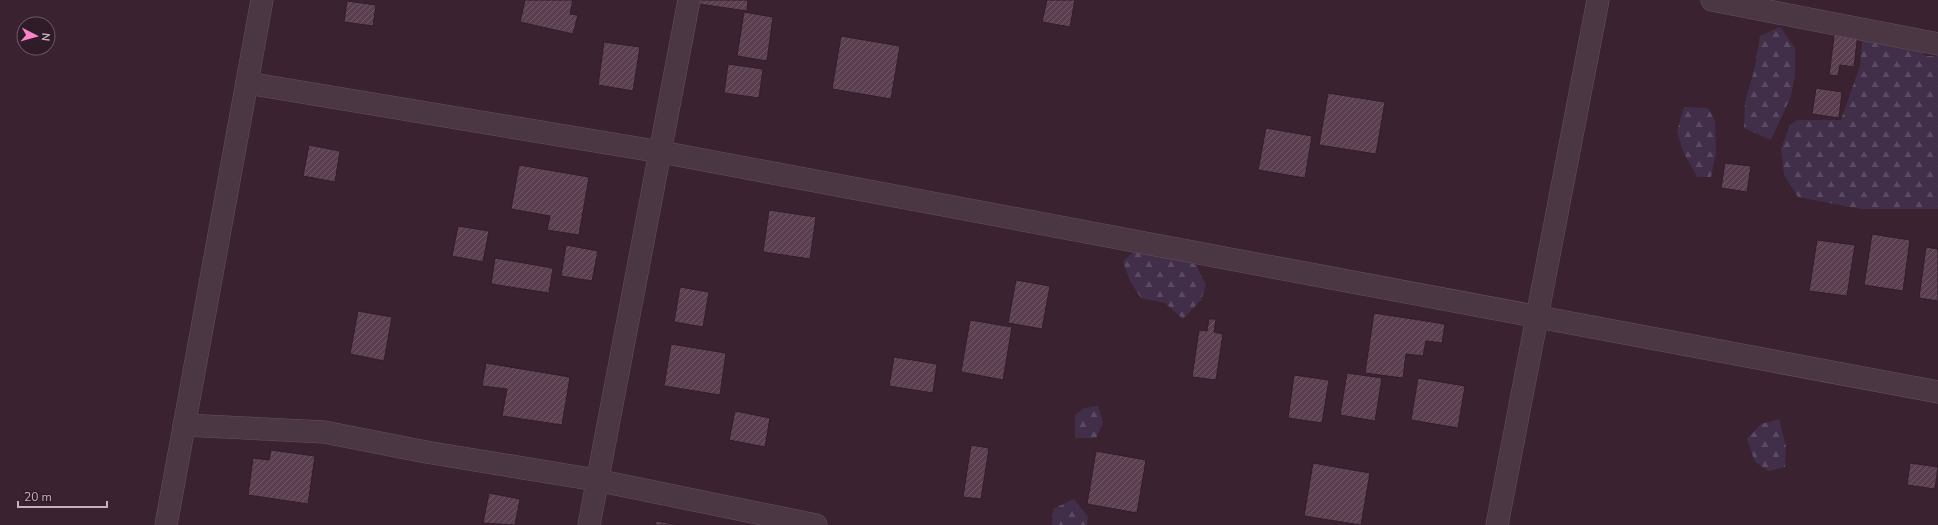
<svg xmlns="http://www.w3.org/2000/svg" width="1938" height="525" font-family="'Nunito Sans',sans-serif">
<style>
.forest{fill:url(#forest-firs)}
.building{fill:url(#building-hatch);stroke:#321d2a}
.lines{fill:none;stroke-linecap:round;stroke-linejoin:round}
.street-casing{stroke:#66515e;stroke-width:23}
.street{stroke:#4b3643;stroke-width:22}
</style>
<defs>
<pattern id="forest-firs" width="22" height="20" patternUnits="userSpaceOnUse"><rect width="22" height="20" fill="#412e49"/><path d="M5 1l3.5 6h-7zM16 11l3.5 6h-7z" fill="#5b4a61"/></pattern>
<pattern id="building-hatch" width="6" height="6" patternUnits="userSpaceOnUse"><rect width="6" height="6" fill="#5b3e50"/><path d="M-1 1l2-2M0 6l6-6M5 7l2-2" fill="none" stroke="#715867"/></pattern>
</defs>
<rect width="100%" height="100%" fill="#3b2231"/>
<!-- forest -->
<g class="forest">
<polygon points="1780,27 1795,48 1795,76 1791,96 1771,140 1744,128 1745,102 1754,71 1760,36"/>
<polygon points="1863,32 1908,38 1926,56 1938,56 1938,209 1861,209 1798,197 1784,175 1781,149 1790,125 1797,120 1841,120 1860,66"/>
<polygon points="1684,107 1708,108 1715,121 1716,153 1711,177 1697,177 1683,151 1677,131"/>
<polygon points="1138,248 1173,256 1196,265 1206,285 1201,300 1183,319 1165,303 1141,298 1130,281 1123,261"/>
<polygon points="1098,406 1103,423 1096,438 1075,438 1075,415 1084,408"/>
<polygon points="1779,419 1786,446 1785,467 1769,471 1755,462 1747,439 1761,424"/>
<polygon points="1074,499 1088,517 1087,525 1052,525 1053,509"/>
</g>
<!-- building -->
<g class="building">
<polygon points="525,0 573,0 570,14 578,15 573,34 520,22"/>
<polygon points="700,0 748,0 747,11 699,4"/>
<polygon points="1047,0 1075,0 1070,27 1042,22"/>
<polygon points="347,1 376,5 373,26 344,22"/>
<polygon points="744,12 773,17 767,61 737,56"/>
<polygon points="1835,29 1858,33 1854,67 1840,65 1838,76 1829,75"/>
<polygon points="841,36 900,46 891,99 832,89"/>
<polygon points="604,42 640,47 633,91 598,85"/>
<polygon points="728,64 763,69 759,98 724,93"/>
<polygon points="1816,88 1842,92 1839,118 1812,114"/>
<polygon points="1328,93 1385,102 1376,154 1319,145"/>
<polygon points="1266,128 1312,136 1305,178 1258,170"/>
<polygon points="309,145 340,151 335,182 303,176"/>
<polygon points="1725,163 1751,166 1747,192 1721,188"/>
<polygon points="519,165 589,177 579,235 547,230 550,216 511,209"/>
<polygon points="769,210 816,217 810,259 763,252"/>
<polygon points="458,226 489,231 483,262 452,256"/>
<polygon points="1872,234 1910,240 1903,291 1864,285"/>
<polygon points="1817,240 1855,245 1847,296 1809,291"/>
<polygon points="566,245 598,251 592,281 561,276"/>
<polygon points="1926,247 1938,249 1938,301 1919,298"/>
<polygon points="495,258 553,268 549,293 491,284"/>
<polygon points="1016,280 1050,286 1042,329 1008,323"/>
<polygon points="680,287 709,292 703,327 674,322"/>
<polygon points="358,311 392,317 384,361 350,354"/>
<polygon points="1374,313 1445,324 1442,343 1426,341 1423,356 1406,354 1403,378 1365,373"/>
<polygon points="1209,319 1216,319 1214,332 1223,334 1216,380 1192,377 1199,330 1207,331"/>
<polygon points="970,320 1012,327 1003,380 961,372"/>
<polygon points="671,344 726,353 720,395 664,386"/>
<polygon points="894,357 937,364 933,393 889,386"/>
<polygon points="486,363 570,377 562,425 502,416 507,389 482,386"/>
<polygon points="1347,373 1382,378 1375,421 1340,415"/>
<polygon points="1294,375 1329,380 1322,423 1288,418"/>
<polygon points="1418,378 1465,386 1458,428 1411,420"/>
<polygon points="735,411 770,418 765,447 729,440"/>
<polygon points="971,445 989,448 981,499 963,497"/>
<polygon points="271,450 315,456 308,504 248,495 253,458 269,460"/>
<polygon points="1096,451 1146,460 1137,513 1087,504"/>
<polygon points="1313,463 1370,473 1361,525 1304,516"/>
<polygon points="1910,463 1938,467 1935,489 1907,485"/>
<polygon points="489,493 520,499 515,525 483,523"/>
<polygon points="656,521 680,525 655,525"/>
</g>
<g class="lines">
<defs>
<g id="street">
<polyline points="1712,0 1938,44"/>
<polyline points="247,83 661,152 1938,392"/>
<polyline points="184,425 324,432 426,452 596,480 816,525"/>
<polyline points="166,525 262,0"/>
<polyline points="589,525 689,0"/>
<polyline points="1497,525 1598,0"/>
</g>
</defs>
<!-- street casing -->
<use href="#street" class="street-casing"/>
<!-- street -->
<use href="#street" class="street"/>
</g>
<!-- north arrow -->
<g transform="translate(36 36) rotate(96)"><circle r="19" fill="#301b28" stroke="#6c5764"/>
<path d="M0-3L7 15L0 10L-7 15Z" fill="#f984c8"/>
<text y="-6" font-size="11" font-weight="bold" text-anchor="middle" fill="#c7b1be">N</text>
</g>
<!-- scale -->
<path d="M18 501v6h89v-6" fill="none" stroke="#c7b1be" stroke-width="2"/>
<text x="24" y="501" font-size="12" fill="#c7b1be" stroke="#301b28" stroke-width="3" paint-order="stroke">20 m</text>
</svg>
